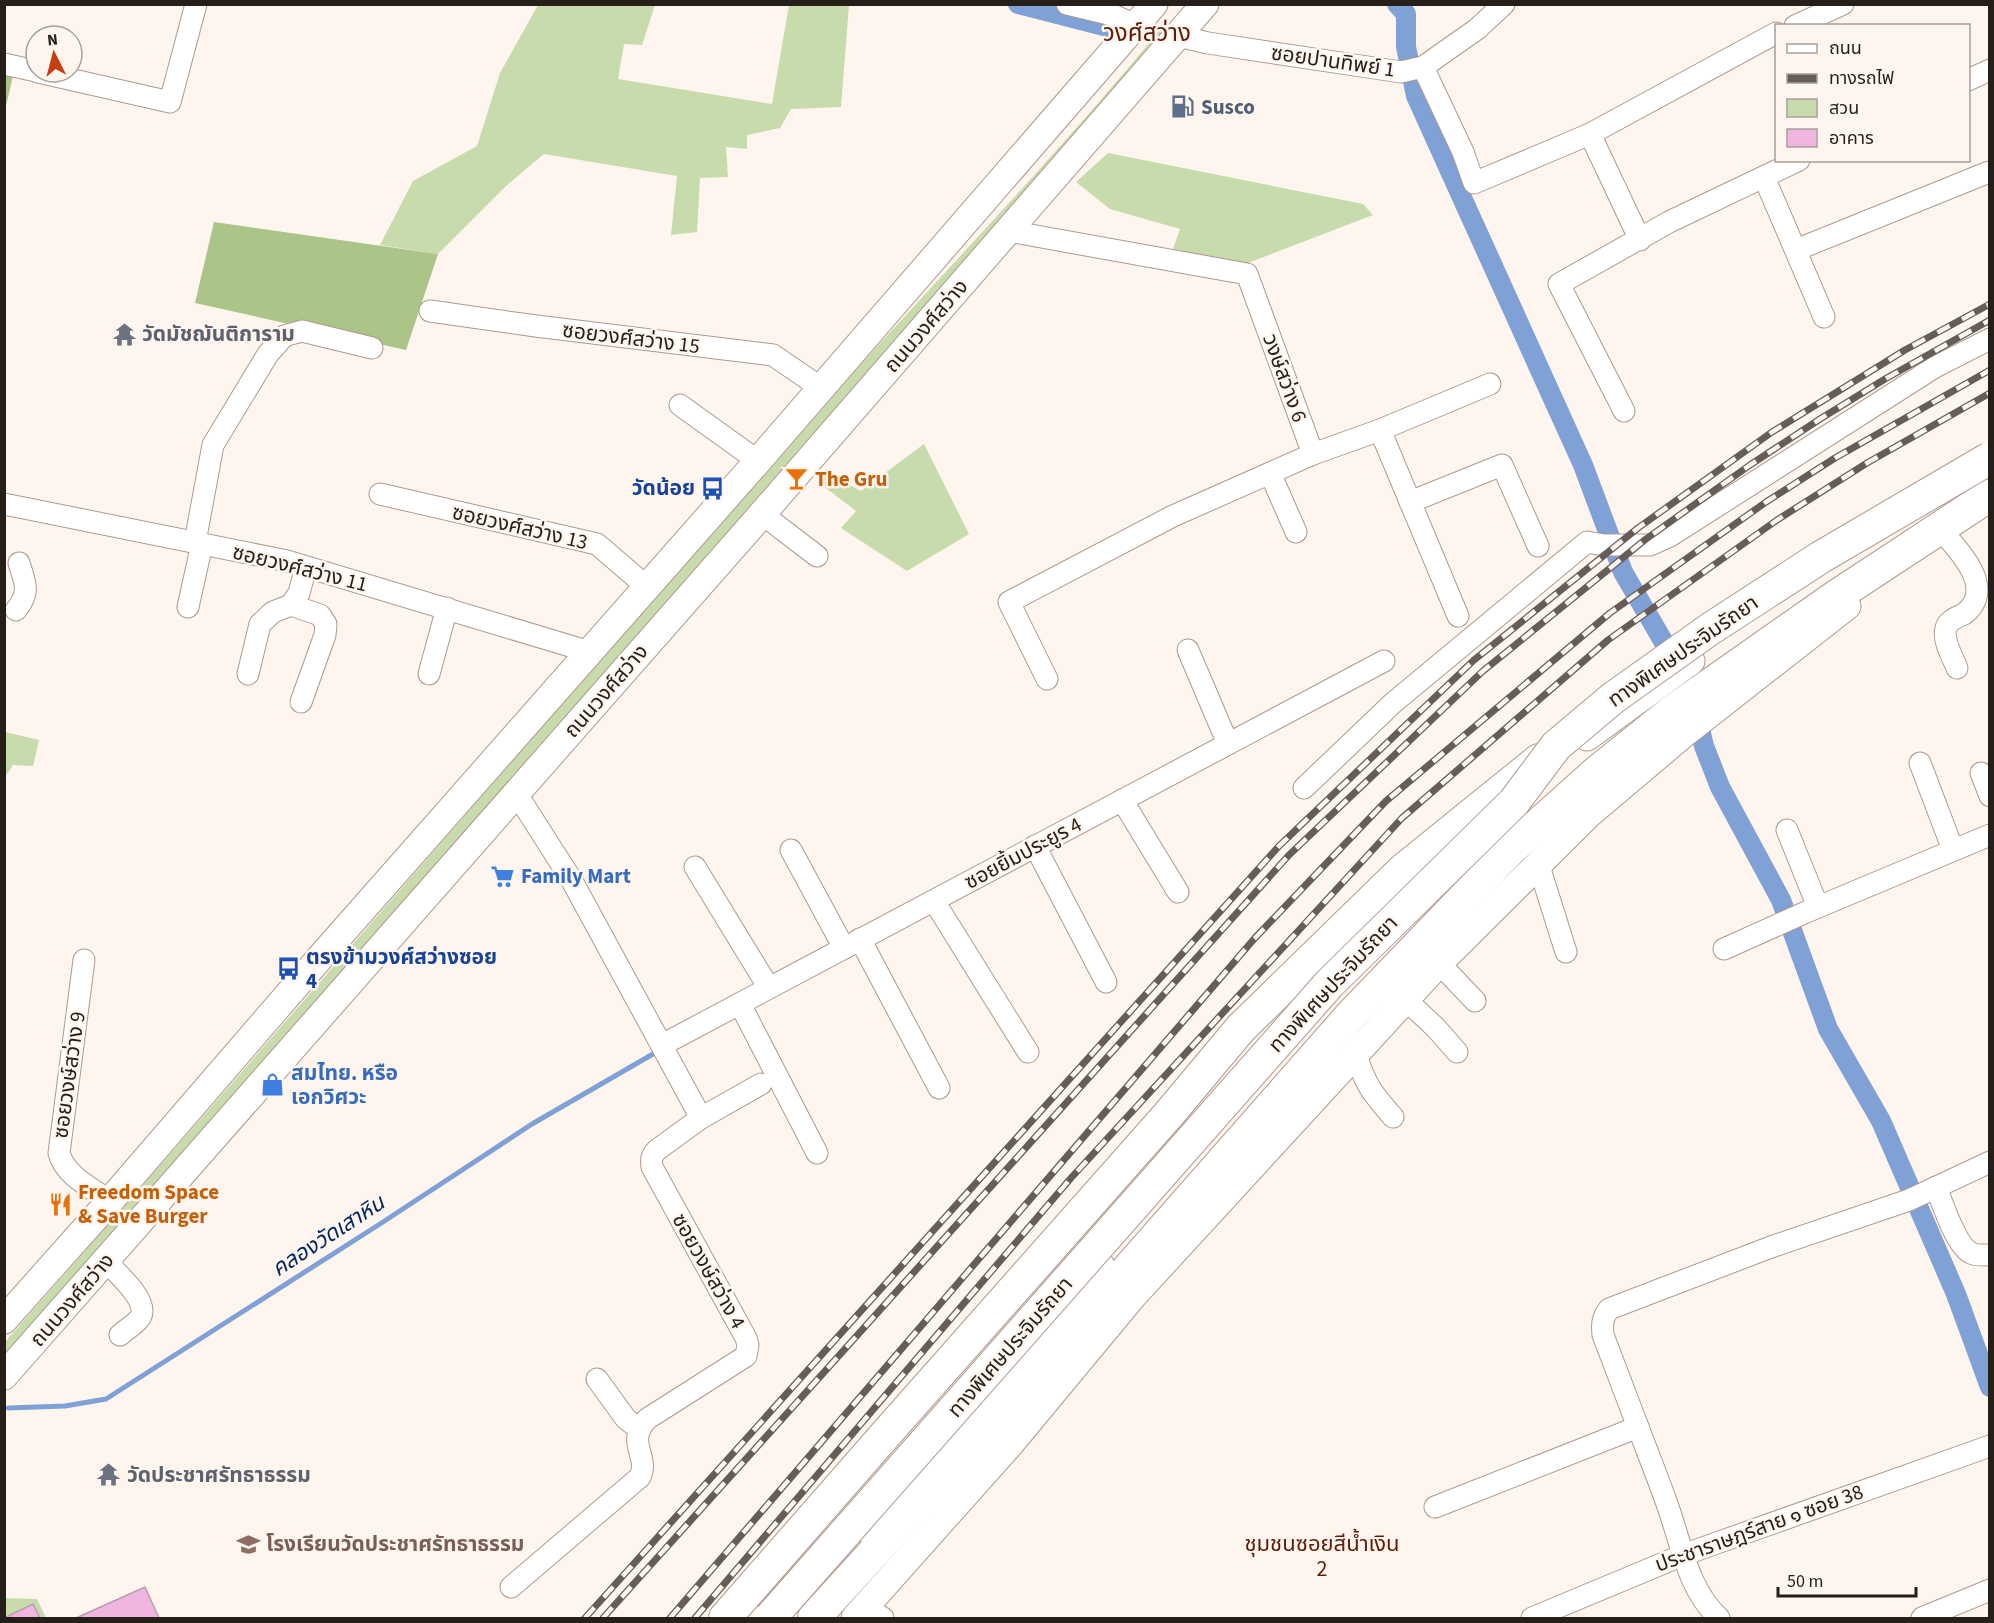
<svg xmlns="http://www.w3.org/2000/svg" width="1994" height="1623" font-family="'Source Sans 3','Noto Sans Thai',sans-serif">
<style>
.green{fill:#c7dbac}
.forest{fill:#abc488}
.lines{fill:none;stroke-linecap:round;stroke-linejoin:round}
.stream{stroke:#7fa1d6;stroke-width:5}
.canal{stroke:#7fa1d6;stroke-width:20}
.building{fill:#f1b6e0;stroke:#b5a0ae;stroke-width:1.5}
.minor-casing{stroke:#af998d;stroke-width:23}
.major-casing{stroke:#af998d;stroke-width:29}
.highway-casing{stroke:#af998d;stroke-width:34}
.minor{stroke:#fff;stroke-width:21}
.major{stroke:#fff;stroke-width:27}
.highway{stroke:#fff;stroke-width:32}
.rail-casing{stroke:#665d58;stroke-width:7}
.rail{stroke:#fff5ef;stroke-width:4.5;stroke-dasharray:14;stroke-linecap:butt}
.highway-bridge-casing{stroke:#af998d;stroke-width:34;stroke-linecap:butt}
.highway-bridge{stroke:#fff;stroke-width:32}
.labels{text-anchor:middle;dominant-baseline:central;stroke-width:5;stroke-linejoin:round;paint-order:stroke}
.street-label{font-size:21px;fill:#261e19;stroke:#fff5ef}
.service-label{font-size:21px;font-weight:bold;fill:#4e5e75;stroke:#fff5ef;text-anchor:start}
.worship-label{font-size:21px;font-weight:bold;fill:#5b616d;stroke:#fff5ef;text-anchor:start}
.food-label{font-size:21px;font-weight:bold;fill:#c56008;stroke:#fff5ef;text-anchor:start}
.transit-label{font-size:21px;font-weight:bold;fill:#164399;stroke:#fff5ef;text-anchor:end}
.shop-label{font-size:21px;font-weight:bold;fill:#366cbe;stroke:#fff5ef;text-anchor:start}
.education-label{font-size:21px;font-weight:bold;fill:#785e54;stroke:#fff5ef;text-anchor:start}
.water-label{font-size:22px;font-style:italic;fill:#002865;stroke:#fff5ef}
.neighbourhood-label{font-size:22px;fill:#5e1c09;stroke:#fff5ef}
.quarter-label{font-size:24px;fill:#5e1c09;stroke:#fff5ef}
</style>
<rect width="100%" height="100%" fill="#fff5ef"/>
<!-- green -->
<g class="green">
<polygon points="538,5 655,5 642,45 624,44 618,79 772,104 789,5 849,5 841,107 791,109 780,128 747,135 747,149 726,147 728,177 700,178 697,232 671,235 677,176 544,154 507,185 438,254 380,245 413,181 477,146 500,73"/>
<path d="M1160 30 1163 32 1162 37 5 1360V1342C264 1048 520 751 779 455 905 312 1039 177 1160 30Z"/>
<polygon points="1108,153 1363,204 1373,215 1248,263 1172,252 1180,229 1110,209 1076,182"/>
<polygon points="924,444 969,534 907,571 841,528 856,511 818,482 828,473 861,491"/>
<polygon points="5,732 39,740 33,766 13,765 5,777"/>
<polygon points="4,1598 37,1599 46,1618 5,1618"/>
</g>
<!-- forest -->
<g class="forest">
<polygon points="5,74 13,76 5,110"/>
<polygon points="214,222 438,254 406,350 195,303"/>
</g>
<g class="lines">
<!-- stream -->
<polyline class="stream" points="8,1408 65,1406 106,1399 383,1222 532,1124 653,1054"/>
<!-- canal -->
<g class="canal">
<polyline points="1018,4 1108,27"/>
<polyline points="1397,4 1406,14 1406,47 1416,96 1583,465 1623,572 1677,665"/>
<polyline points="1696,712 1704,746 1720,787 1781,900 1828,1029 1881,1121 1956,1294 1990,1387"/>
</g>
</g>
<!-- building -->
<g class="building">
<polygon points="145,1587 159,1618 76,1618"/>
<polygon points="33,1604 40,1618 4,1618"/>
</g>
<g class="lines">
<defs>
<g id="minor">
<polyline points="1067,4 1113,15 1135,25"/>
<polyline points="1795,26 1843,4"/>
<polyline points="1178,36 1208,43 1401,72 1423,67 1477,29 1504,4"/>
<polyline points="4,64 36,71"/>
<polyline points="1423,67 1463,152 1474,183 1590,134 1776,33"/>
<polyline points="38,72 170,102 196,4"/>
<polyline points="1968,80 1990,70"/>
<polyline points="1590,134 1640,240"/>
<polyline points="1764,177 1824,317"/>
<polyline points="1008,231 1247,274 1313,454 1380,430 1458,616"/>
<polyline points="1796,250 1989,172"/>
<polyline points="430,311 536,326 773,355 821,388"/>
<polyline points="680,405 758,461"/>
<polyline points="1624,411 1559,284 1669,222 1799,160"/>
<polyline points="1380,430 1490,384"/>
<polyline points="1270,473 1296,532"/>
<polyline points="380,494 597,544 647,587"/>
<polyline points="1410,502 1502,465 1538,546"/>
<polyline points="4,504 287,561 590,652"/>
<polyline points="762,514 817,556"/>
<path d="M1947 537C1965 557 1994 591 1964 614 1958 617 1948 620 1946 628 1942 639 1953 658 1957 668"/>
<polyline points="195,542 213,445 268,354 284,336 302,331 372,348"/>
<polyline points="291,605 320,615 326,624 325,635 301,702"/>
<polyline points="188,607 202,544"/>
<path d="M16 610C31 592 25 583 19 563"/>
<polyline points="1188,650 1228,744"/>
<polyline points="248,674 260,624 273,612 291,605 299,593 306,567"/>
<polyline points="429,674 447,608"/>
<polyline points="1047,679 1009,602 1173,516 1313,454"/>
<polyline points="1920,763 1953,850"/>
<polyline points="1981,773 1990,796"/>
<polyline points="1304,788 1393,703 1587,542 1604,545 1650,545 1670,536 1935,367 1990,339"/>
<polyline points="516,793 571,879 701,1118"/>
<polyline points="1122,800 1178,892"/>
<polyline points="1787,830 1818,907"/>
<polyline points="1035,846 1106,982"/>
<polyline points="791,850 844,948"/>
<polyline points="1538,863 1566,952"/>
<polyline points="695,867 769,988"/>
<polyline points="934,901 1028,1052"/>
<polyline points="860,939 939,1088"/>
<polyline points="1724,949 1804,913 1990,835"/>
<path d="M84 960 59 1153C65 1176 92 1188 110 1201"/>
<polyline points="1439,963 1475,1001"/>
<polyline points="1405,999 1436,1028 1457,1052"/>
<polyline points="740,1004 817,1153"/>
<polyline points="662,1045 1384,661"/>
<path d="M1355 1052C1365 1084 1371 1092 1393 1117"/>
<path d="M1936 1187C1942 1202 1956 1246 1971 1253 1977 1256 1983 1255 1990 1255"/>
<path d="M106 1261C116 1273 148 1299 141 1316 138 1323 126 1329 120 1335"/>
<polyline points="597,1379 626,1419 639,1429"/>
<path d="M1638 1427C1647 1451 1657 1476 1666 1501 1681 1541 1687 1589 1719 1618"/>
<path d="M1435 1507 1638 1427 1603 1335C1602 1325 1602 1318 1609 1309L1771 1247 1909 1200 1990 1162"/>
<path d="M511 1587 640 1477C650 1456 625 1443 647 1419L746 1356 748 1345 746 1338 652 1167C651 1160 651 1156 657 1150L701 1118 761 1084"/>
<polyline points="866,1607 883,1618"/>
<polyline points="1532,1618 1683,1555 1990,1446"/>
<polyline points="1922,1618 1990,1590"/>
</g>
<g id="major">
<polyline points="1587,737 1691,661"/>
<polyline points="4,1320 110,1201 318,960 758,461 1154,4"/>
<polyline points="4,1376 762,514 1205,4"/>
<polyline points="872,1533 1101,1266"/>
<polyline points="855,1618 1011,1443 1133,1296 1439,963 1589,814 1686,732 1847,606"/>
</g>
<g id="highway">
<polyline points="725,1618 885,1435 1169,1114 1241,1028 1403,870 1539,760"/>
<polyline points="814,1618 1012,1401 1352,1014 1512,848 1598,771 1674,710 1835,597 1990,495"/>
</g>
</defs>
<!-- minor casing -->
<use href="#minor" class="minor-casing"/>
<!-- major casing -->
<use href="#major" class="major-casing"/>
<!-- highway casing -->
<use href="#highway" class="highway-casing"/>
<!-- minor -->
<use href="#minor" class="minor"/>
<!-- major -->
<use href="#major" class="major"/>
<!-- highway -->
<use href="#highway" class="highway"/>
<defs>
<g id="rail">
<polyline points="585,1618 1279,846 1474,660 1638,528 1772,432 1905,350 1990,304"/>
<polyline points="603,1618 1289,855 1483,671 1646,539 1750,465 1820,419 1885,379 1990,320"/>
<polyline points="670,1618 1254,939 1386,801 1610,613 1766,502 1835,458 1990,370"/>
<polyline points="695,1618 1071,1178 1402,818 1608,640 1777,520 1867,463 1990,393"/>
</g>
</defs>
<!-- rail casing -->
<use href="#rail" class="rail-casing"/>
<!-- rail -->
<use href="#rail" class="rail"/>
<defs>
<polyline id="highway-bridge" points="770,1618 1329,984 1514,802 1556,746 1613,698 1710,629 1821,557 1990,458"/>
</defs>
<!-- highway-bridge casing -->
<use href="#highway-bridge" class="highway-bridge-casing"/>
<!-- highway-bridge -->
<use href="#highway-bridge" class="highway-bridge"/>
</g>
<!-- icons -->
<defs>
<symbol id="fuel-bare" viewBox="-9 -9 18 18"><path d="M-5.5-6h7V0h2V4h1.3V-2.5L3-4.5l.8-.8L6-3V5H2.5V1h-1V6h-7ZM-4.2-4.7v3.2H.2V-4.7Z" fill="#5c6f8a" stroke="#fff5ef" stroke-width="2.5" paint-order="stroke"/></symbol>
<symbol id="temple-bare" viewBox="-9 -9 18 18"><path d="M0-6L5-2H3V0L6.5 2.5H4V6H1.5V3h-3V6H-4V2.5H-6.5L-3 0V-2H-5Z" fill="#6b7280" stroke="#fff5ef" stroke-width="2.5" paint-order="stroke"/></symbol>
<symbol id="bar-bare" viewBox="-9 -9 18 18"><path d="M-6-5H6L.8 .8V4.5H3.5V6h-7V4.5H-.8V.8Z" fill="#e8710a" stroke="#fff5ef" stroke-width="2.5" paint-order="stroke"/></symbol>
<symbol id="bus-bare" viewBox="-9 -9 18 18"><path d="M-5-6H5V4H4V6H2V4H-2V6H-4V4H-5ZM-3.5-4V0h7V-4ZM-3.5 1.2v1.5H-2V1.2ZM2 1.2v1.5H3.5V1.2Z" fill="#1a4fb4" stroke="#fff5ef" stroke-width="2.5" paint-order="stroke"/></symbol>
<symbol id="supermarket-bare" viewBox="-9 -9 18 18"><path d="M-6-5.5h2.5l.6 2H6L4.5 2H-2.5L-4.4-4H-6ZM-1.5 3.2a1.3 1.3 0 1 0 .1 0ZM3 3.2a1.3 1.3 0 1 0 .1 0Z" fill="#3f7fe0" stroke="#fff5ef" stroke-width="2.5" paint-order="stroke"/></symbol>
<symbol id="shop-bare" viewBox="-9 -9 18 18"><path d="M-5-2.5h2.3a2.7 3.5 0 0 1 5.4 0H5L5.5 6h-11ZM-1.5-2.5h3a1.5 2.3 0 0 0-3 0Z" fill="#3f7fe0" stroke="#fff5ef" stroke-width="2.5" paint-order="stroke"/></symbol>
<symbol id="restaurant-bare" viewBox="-9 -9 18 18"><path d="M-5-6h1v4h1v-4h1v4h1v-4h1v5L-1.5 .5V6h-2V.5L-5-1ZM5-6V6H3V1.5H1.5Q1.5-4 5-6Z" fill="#e8710a" stroke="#fff5ef" stroke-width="2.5" paint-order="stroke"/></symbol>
<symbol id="school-bare" viewBox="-9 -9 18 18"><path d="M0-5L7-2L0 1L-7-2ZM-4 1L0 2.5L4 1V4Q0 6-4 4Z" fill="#8d6e63" stroke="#fff5ef" stroke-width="2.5" paint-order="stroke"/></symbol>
</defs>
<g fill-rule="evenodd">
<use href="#fuel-bare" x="1166" y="90" width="33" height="33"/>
<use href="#temple-bare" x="108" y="318" width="33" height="33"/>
<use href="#bar-bare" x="780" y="462" width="33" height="33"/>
<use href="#bus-bare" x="696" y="472" width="33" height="33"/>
<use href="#supermarket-bare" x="486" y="860" width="33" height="33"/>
<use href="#bus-bare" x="272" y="952" width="33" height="33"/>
<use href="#shop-bare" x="256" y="1068" width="33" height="33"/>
<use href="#restaurant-bare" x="44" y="1188" width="33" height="33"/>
<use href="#temple-bare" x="92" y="1458" width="33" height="33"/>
<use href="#school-bare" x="232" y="1528" width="33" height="33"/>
</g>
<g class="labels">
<!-- street labels -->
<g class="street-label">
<text transform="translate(1333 61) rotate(8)">ซอยปานทิพย์ 1</text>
<text transform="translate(926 326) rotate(-49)">ถนนวงศ์สว่าง</text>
<text transform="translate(631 338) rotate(7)">ซอยวงศ์สว่าง 15</text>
<text transform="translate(1285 378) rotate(70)">วงษ์สว่าง 6</text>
<text transform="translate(520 527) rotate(13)">ซอยวงศ์สว่าง 13</text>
<text transform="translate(300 568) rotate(14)">ซอยวงศ์สว่าง 11</text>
<text transform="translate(1683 651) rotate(-35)">ทางพิเศษประจิมรัถยา</text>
<text transform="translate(606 691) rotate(-49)">ถนนวงศ์สว่าง</text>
<text transform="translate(1023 853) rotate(-28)">ซอยยิ้มประยูร 4</text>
<text transform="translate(1333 984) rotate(-47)">ทางพิเศษประจิมรัถยา</text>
<text transform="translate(69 1075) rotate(-82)">ซอยวงษ์สว่าง 9</text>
<text transform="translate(709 1271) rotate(61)">ซอยวงษ์สว่าง 4</text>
<text transform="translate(72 1300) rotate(-49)">ถนนวงศ์สว่าง</text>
<text transform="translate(1010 1347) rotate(-49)">ทางพิเศษประจิมรัถยา</text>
<text transform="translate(1759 1528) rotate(-20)">ประชาราษฎร์สาย ๑ ซอย 38</text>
</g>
<!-- service labels -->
<g class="service-label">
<text x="1201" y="107">Susco</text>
</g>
<!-- worship labels -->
<g class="worship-label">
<text x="142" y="334">วัดมัชฌันติการาม</text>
<text x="127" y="1475">วัดประชาศรัทธาธรรม</text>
</g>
<!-- food labels -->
<g class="food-label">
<text x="815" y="479">The Gru</text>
<text x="78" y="1192">Freedom Space<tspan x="78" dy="24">&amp; Save Burger</tspan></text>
</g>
<!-- transit labels -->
<g class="transit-label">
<text x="695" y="488">วัดน้อย</text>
<text x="306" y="957" text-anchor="start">ตรงข้ามวงศ์สว่างซอย<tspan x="306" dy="24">4</tspan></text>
</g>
<!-- shop labels -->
<g class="shop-label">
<text x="521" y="876">Family Mart</text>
<text x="291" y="1073">สมไทย. หรือ<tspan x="291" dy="24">เอกวิศวะ</tspan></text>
</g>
<!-- education labels -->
<g class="education-label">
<text x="266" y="1544">โรงเรียนวัดประชาศรัทธาธรรม</text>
</g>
<!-- water labels -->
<g class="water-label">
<text transform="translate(328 1236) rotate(-33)">คลองวัดเสาหิน</text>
</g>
<!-- neighbourhood labels -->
<g class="neighbourhood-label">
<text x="1322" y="1544">ชุมชนซอยสีน้ำเงิน<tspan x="1322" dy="25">2</tspan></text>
</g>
<!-- quarter labels -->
<g class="quarter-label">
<text x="1147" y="33">วงศ์สว่าง</text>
</g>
</g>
<!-- border -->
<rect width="1994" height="1623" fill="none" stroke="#261e19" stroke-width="12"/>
<!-- legend -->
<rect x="1775" y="24" width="195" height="138" fill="#fff5ef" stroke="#a89f99" stroke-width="1.5"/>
<rect x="1787" y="44" width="30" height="9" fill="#ffffff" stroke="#a89f99" stroke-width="1.5"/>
<text x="1829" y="54" font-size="18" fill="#261e19">ถนน</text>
<rect x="1787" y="74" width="30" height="9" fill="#665d58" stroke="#a89f99" stroke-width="1.5"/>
<text x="1829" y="84" font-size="18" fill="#261e19">ทางรถไฟ</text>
<rect x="1787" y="99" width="30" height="18" fill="#c7dbac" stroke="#a89f99" stroke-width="1.5"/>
<text x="1829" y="114" font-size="18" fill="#261e19">สวน</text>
<rect x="1787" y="129" width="30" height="18" fill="#f1b6e0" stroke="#a89f99" stroke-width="1.5"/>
<text x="1829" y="144" font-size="18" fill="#261e19">อาคาร</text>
<!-- north arrow -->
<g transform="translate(54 54) rotate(354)"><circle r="28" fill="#fff5ef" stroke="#a89f99" stroke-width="1.5"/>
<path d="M0-4.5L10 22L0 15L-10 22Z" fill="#c53d11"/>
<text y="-9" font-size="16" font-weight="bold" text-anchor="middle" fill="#261e19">N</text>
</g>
<!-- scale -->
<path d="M1778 1587v9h138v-9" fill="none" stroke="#261e19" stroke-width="3"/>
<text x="1787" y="1587" font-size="18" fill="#261e19" stroke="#fff5ef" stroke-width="4.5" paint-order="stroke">50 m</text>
</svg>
